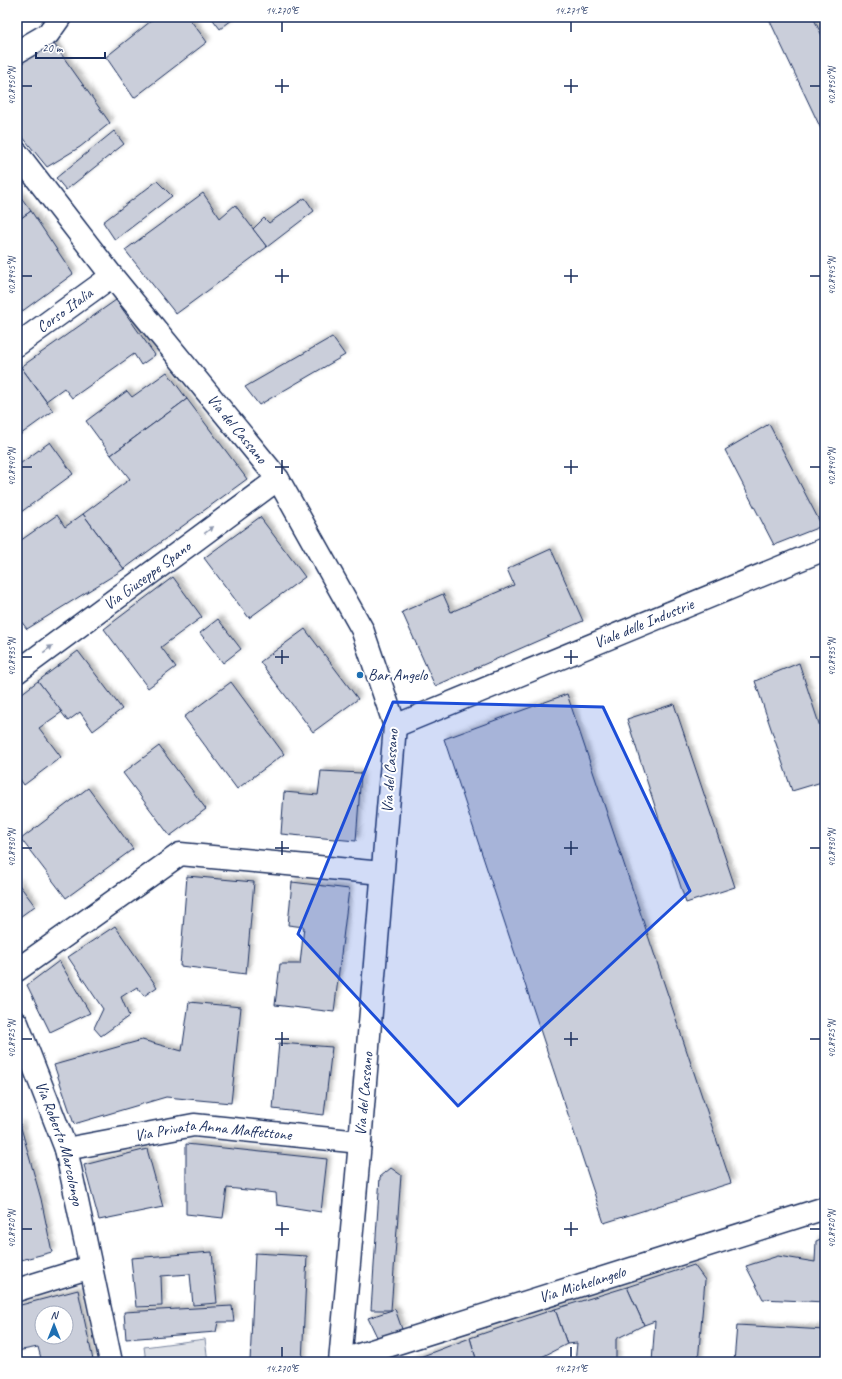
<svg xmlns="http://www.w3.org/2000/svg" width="842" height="1379" font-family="Caveat,sans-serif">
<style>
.green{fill:#dee1e7;stroke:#7c88a2}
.building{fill:#caceda;stroke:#1b2f5e;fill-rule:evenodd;filter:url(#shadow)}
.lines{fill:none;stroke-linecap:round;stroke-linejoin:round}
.minor-casing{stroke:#1b2f5e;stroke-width:25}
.major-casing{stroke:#1b2f5e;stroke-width:25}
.minor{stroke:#fff;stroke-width:22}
.major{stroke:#fff;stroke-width:22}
.oneway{fill:#8d97ae}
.marked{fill:#1d4ed8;fill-opacity:0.2;stroke:#1d4ed8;stroke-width:3;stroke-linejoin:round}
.ticks{fill:none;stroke:#1b2f5e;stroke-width:1.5}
.poi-dot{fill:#1f6fb2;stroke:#fff;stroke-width:1.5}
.labels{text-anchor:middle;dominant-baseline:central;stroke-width:4;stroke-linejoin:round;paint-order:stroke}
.street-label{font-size:16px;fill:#1b2f5e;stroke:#fff}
.poi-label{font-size:16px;fill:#1b2f5e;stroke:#fff;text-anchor:start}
.neatline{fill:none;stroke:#1b2f5e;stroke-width:1.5}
.ticks-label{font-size:10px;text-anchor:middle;fill:#1b2f5e}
</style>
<defs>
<filter id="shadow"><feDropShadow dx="3.5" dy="-3.5" stdDeviation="2" flood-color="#0004"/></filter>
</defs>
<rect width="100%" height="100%" fill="#fff"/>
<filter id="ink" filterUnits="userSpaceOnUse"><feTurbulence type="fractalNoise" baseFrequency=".025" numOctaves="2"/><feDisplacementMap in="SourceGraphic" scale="8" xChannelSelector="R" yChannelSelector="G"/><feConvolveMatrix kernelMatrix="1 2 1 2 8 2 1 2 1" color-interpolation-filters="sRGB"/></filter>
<g filter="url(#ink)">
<!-- green -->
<polygon class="green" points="205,1339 208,1362 146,1362 144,1347"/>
<!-- building -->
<g class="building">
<polygon points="156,17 188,17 207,42 134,98 106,57"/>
<polygon points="211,17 236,17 220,29"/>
<polygon points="768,17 813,17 825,42 825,130 822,131"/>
<polygon points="52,41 110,123 80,147 47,167 17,130 17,62"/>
<polygon points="114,131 124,144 66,190 56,178"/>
<polygon points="157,181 172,196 115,240 103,222"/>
<polygon points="17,192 31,211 17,221"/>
<polygon points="203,193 220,218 235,205 267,247 176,314 125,250"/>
<polygon points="305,198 314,211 267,247 253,229 264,218 269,223"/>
<polygon points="31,211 73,274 17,315 17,221"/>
<polygon points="116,300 155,355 141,365 134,354 72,398 64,388 46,401 21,367"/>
<polygon points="332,337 345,355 259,405 245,387"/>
<polygon points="21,367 53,411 17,437 17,370"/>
<polygon points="167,372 187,399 111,455 86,421 127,391 132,397"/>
<polygon points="187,399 247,479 124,569 83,514 130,479 111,455"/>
<polygon points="769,424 822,526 774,545 725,450"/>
<polygon points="50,442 73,474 17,515 17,466"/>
<polygon points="83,514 124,569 27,629 17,616 17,543 57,515 65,527"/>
<polygon points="260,517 305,577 249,618 204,558"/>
<polygon points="551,549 583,621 435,686 402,612 443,594 451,612 514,585 507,569"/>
<polygon points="173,577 202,617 161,647 176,667 148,688 104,629"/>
<polygon points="218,619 241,649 223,663 200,633"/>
<polygon points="305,629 358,699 313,732 260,662"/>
<polygon points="78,651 122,709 93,731 80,712 68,721 38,681"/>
<polygon points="799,663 825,742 825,781 792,791 755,681"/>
<polygon points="38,681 62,712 39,728 61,757 24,785 17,775 17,697"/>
<polygon points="231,682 284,754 237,789 184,717"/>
<polygon points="567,694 731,1183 604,1223 444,739"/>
<polygon points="674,704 735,887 686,903 627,719"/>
<polygon points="159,746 206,809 170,836 123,773"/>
<polygon points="321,771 361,773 356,841 281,834 284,792 318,795"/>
<polygon points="88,788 133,849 66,898 21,839"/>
<polygon points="187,876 254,882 246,974 180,966"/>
<polygon points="17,882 35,906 17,919"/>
<polygon points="292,882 349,889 334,1012 275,1005 280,964 300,964 304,927 288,925"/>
<polygon points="115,926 157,987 144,996 137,987 121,997 129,1016 101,1036 94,1028 103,1009 68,957"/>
<polygon points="59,961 90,1013 50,1032 27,985"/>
<polygon points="189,1002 241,1007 231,1103 166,1097 74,1124 54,1065 142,1040 182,1051"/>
<polygon points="279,1043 332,1047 324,1115 273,1109"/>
<polygon points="20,1124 41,1199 52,1252 21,1260 17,1251 17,1127"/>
<polygon points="186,1144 327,1159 321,1212 277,1205 276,1193 227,1188 223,1218 186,1214"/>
<polygon points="147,1149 163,1207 99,1220 84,1165"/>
<polygon points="391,1168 401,1175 391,1310 371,1310 380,1177"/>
<polygon points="825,1237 825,1302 763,1299 746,1266 778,1256 815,1262 816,1241"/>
<polygon points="212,1252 217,1303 193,1305 190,1274 161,1276 162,1306 136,1307 131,1258"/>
<polygon points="255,1253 307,1256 302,1362 250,1362"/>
<polygon points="694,1265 705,1280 698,1362 652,1362 655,1321 644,1325 627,1287"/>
<polygon points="627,1287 644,1325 616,1339 616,1362 575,1362 577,1343 567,1344 555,1309"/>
<path d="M78 1290 93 1360 83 1362H42L38 1347 17 1351V1306ZM42 1313H66V1337H42Z"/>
<polygon points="232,1306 234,1322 218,1322 216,1332 126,1339 124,1312"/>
<polygon points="395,1309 402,1329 378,1339 368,1318"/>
<polygon points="555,1309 567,1344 532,1362 477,1362 470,1338"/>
<polygon points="737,1325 825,1330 825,1362 734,1362"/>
<polygon points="470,1338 477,1362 407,1362"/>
</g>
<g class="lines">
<defs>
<g id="minor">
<polyline points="17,52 48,34 60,17"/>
<path id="s1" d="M17 345 112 276"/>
<path id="s2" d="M17 672 278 479"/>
<path id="s3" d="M395 726 825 549"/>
<polyline points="17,970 180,854 382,873"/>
<path id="s4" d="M17 1023 66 1149 111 1362"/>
<path id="s5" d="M66 1149 194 1125 360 1142"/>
<polyline points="17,1290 91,1267"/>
<path id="s6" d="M340 1361 825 1208"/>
</g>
<g id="major">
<path id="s7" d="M17 153 112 276 278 479 362 629 395 726 360 1142 340 1362"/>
</g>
</defs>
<!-- minor casing -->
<use href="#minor" class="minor-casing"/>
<!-- major casing -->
<use href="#major" class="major-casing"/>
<!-- minor -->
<use href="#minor" class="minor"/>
<!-- major -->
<use href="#major" class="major"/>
</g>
<!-- one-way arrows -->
<defs><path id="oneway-solid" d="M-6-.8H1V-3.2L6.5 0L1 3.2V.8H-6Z"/></defs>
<g class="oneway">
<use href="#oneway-solid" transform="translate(209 530) rotate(-37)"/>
<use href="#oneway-solid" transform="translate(48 649) rotate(-37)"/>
</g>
</g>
<!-- marked area -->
<path class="marked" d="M393 702 603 707 690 891 458 1106 298 934Z"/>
<!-- ticks -->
<path class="ticks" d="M282 22V32M571 22V32M282 79V93M571 79V93M22 86H32M275 86H289M564 86H578M810 86H820M282 269V283M571 269V283M22 276H32M275 276H289M564 276H578M810 276H820M282 460V474M571 460V474M22 467H32M275 467H289M564 467H578M810 467H820M282 650V664M571 650V664M22 657H32M275 657H289M564 657H578M810 657H820M282 841V855M571 841V855M22 848H32M275 848H289M564 848H578M810 848H820M282 1032V1046M571 1032V1046M22 1039H32M275 1039H289M564 1039H578M810 1039H820M282 1222V1236M571 1222V1236M22 1229H32M275 1229H289M564 1229H578M810 1229H820M282 1347V1357M571 1347V1357"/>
<!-- markers -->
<circle class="poi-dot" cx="360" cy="675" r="4"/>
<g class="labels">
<!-- street labels -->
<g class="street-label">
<text stroke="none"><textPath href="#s1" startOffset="59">Corso Italia</textPath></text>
<text stroke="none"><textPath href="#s7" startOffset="353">Via del Cassano</textPath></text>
<text stroke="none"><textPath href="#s2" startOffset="162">Via Giuseppe Spano</textPath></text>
<text stroke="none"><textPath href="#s3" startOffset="269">Viale delle Industrie</textPath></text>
<text transform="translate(390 771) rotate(-86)">Via del Cassano</text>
<text transform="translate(364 1094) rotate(-85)">Via del Cassano</text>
<text stroke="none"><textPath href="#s5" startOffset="149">Via Privata Anna Maffettone</textPath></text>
<text stroke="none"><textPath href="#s4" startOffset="128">Via Roberto Marcolongo</textPath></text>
<text stroke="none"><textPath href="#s6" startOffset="254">Via Michelangelo</textPath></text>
</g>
<!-- poi labels -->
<g class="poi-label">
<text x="368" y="675">Bar Angelo</text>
</g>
</g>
<!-- margin -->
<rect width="842" height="1379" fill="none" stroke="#fff" stroke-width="44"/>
<!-- north arrow -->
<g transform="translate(54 1325)"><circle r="19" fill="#ffffff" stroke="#a4acbf"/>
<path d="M0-3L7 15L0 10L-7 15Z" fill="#1f6fb2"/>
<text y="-6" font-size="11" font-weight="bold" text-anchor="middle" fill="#1b2f5e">N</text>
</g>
<!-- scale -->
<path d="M36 52v6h69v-6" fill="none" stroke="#1b2f5e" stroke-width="2"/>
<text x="42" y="52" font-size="12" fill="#1b2f5e" stroke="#ffffff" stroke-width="3" paint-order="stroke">20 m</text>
<rect x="22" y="22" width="798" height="1335" class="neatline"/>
<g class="ticks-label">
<text x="282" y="14">14.270°E</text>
<text x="571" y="14">14.271°E</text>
<text transform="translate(11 86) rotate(-90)" y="4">40.8950°N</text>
<text transform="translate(831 86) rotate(-90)" y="4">40.8950°N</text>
<text transform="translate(11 276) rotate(-90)" y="4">40.8945°N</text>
<text transform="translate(831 276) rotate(-90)" y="4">40.8945°N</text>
<text transform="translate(11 467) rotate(-90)" y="4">40.8940°N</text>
<text transform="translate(831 467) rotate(-90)" y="4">40.8940°N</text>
<text transform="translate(11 657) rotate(-90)" y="4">40.8935°N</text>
<text transform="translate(831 657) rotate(-90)" y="4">40.8935°N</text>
<text transform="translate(11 848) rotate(-90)" y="4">40.8930°N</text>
<text transform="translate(831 848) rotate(-90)" y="4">40.8930°N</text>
<text transform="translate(11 1039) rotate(-90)" y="4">40.8925°N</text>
<text transform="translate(831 1039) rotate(-90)" y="4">40.8925°N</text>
<text transform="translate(11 1229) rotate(-90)" y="4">40.8920°N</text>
<text transform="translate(831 1229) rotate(-90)" y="4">40.8920°N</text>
<text x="282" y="1372">14.270°E</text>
<text x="571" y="1372">14.271°E</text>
</g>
</svg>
